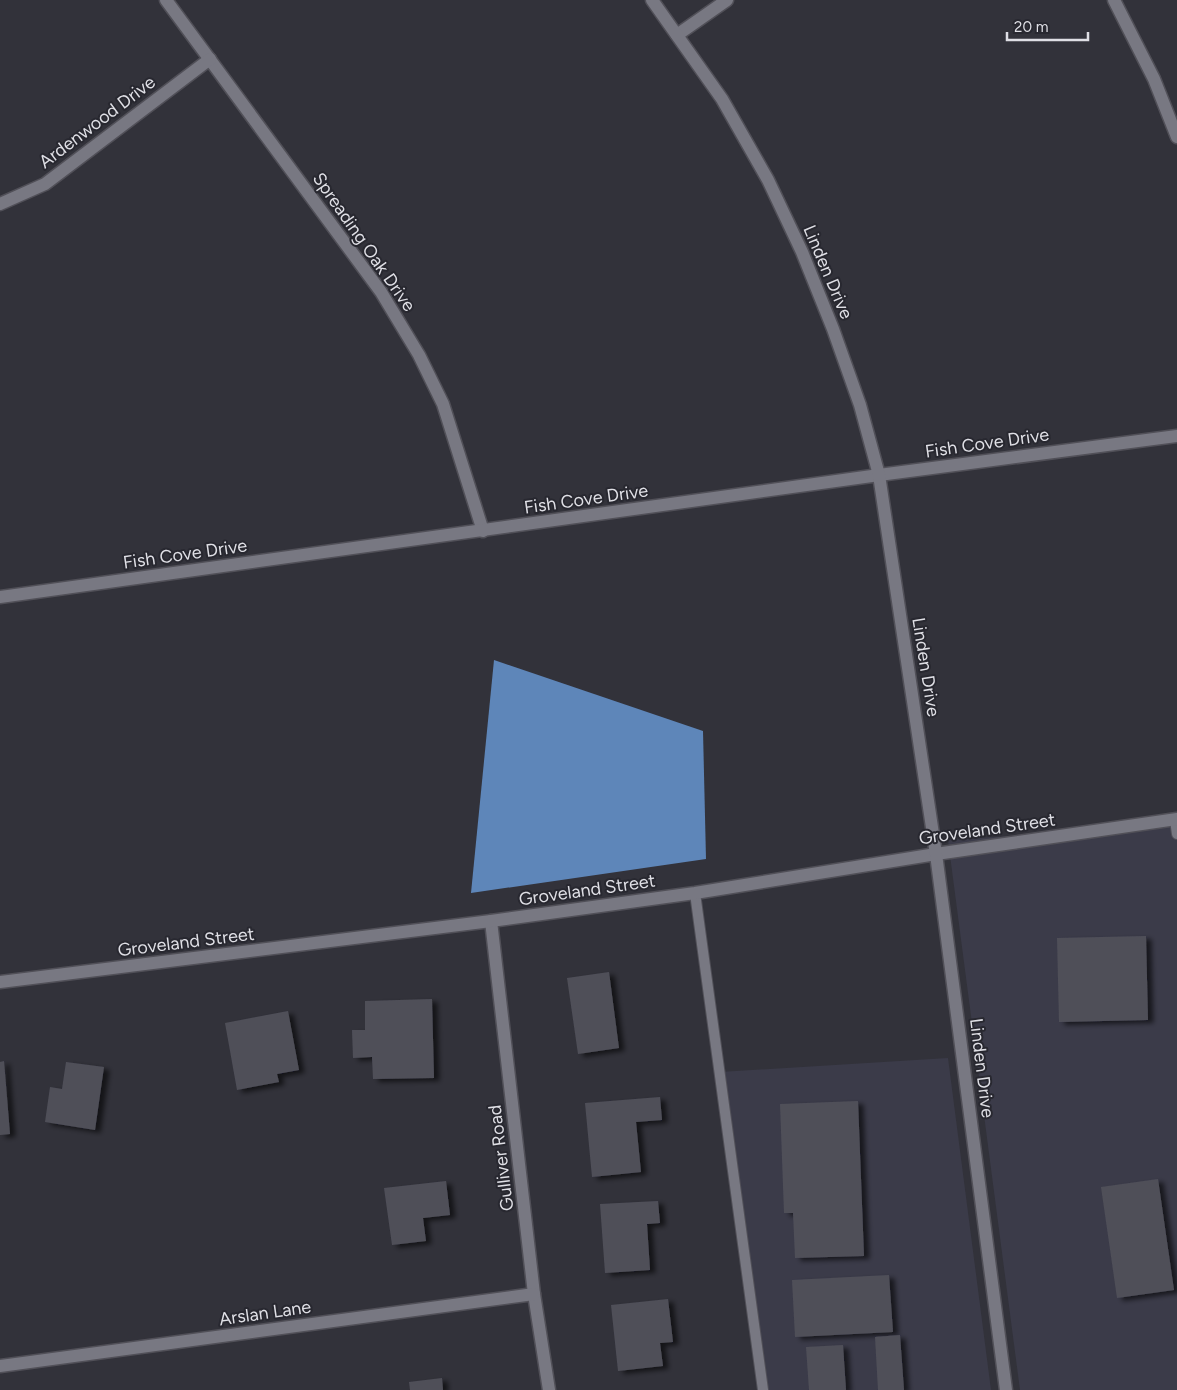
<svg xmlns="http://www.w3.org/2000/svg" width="1177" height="1390" font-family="Figtree,sans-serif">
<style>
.built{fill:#3b3b49}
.water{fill:#5e86b9}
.building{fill:#4f4f59;filter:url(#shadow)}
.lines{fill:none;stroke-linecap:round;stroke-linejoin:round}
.service-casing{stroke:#515058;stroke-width:12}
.minor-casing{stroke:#515058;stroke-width:15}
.tertiary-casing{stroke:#515058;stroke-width:15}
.service{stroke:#787882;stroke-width:10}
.minor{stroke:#787882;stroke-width:12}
.tertiary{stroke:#787882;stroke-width:12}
.labels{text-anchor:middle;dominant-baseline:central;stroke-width:4;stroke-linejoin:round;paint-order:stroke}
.street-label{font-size:18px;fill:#dfdfe5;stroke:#282830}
</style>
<defs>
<filter id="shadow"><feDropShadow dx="5.5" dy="3" stdDeviation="2.5" flood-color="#0009"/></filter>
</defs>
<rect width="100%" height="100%" fill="#32323a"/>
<!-- built -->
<g class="built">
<polygon points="1177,825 1177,1390 1020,1390 948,840"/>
<polygon points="948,1058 991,1390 764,1390 720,1072"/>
</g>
<!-- water -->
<polygon class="water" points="494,660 703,731 706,859 471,893"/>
<!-- building -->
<g class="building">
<polygon points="1146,936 1148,1020 1059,1022 1057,938"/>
<polygon points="609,972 619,1048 578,1054 567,978"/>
<polygon points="432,999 434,1078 373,1079 372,1057 353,1058 352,1030 365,1030 365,1001"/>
<polygon points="288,1011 299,1070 277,1074 279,1082 237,1090 225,1023"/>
<polygon points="4,1061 10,1134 0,1135 0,1062"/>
<polygon points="66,1062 104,1067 95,1130 45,1122 50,1087 62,1089"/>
<polygon points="660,1097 662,1120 636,1122 641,1172 592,1177 585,1103"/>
<polygon points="858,1101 864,1256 795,1258 793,1213 784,1213 780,1104"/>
<polygon points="1158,1179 1174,1290 1117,1298 1101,1187"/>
<polygon points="446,1181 450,1215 423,1218 426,1241 392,1245 384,1188"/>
<polygon points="658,1201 660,1223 647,1224 650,1270 605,1273 600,1204"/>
<polygon points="889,1275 893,1332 795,1337 792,1280"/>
<polygon points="668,1299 673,1342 660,1343 663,1366 618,1371 611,1305"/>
<polygon points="900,1335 904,1390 878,1390 875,1337"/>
<polygon points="843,1345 846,1390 809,1390 806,1347"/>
<polygon points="442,1378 443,1390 410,1390 409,1382"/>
</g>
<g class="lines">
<defs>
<g id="service">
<polyline points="1175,820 1177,834"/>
<polyline points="695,893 763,1390"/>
</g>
<g id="minor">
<polyline points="166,0 381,292 419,355 443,404 483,531"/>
<polyline points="1114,0 1154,79 1177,137"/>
<polyline points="677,35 727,0"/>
<polyline points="0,204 45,184 210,59"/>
<polyline points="0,597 879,475 1177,436"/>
<polyline points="491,921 534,1294 549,1390"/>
<polyline points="0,982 491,921 695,893 936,854 1177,819"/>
<polyline points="0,1366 534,1294"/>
</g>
<polyline id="tertiary" points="652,0 722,99 768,180 802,252 833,329 860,405 879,475 936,854 1006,1390"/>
</defs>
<!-- service casing -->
<use href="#service" class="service-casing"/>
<!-- minor casing -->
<use href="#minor" class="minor-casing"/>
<!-- tertiary casing -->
<use href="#tertiary" class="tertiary-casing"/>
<!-- service -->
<use href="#service" class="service"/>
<!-- minor -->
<use href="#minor" class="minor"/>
<!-- tertiary -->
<use href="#tertiary" class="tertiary"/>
</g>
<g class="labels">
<!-- street labels -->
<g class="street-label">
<text transform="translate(97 122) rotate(-37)">Ardenwood Drive</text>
<text transform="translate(364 242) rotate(55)">Spreading Oak Drive</text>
<text transform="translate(828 272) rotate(67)">Linden Drive</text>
<text transform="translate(987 443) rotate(-8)">Fish Cove Drive</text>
<text transform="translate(586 499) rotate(-8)">Fish Cove Drive</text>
<text transform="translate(185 554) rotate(-8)">Fish Cove Drive</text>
<text transform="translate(926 667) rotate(81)">Linden Drive</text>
<text transform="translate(987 829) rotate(-8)">Groveland Street</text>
<text transform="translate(587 890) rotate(-8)">Groveland Street</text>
<text transform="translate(186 942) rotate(-7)">Groveland Street</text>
<text transform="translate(982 1068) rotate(83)">Linden Drive</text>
<text transform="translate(501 1158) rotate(-97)">Gulliver Road</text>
<text transform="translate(265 1313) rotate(-8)">Arslan Lane</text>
</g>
</g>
<!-- scale -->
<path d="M1007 32v8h81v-8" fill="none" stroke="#dfdfe5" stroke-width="2.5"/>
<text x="1014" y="32" font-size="15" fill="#dfdfe5" stroke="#282830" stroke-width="4" paint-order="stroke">20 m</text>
</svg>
